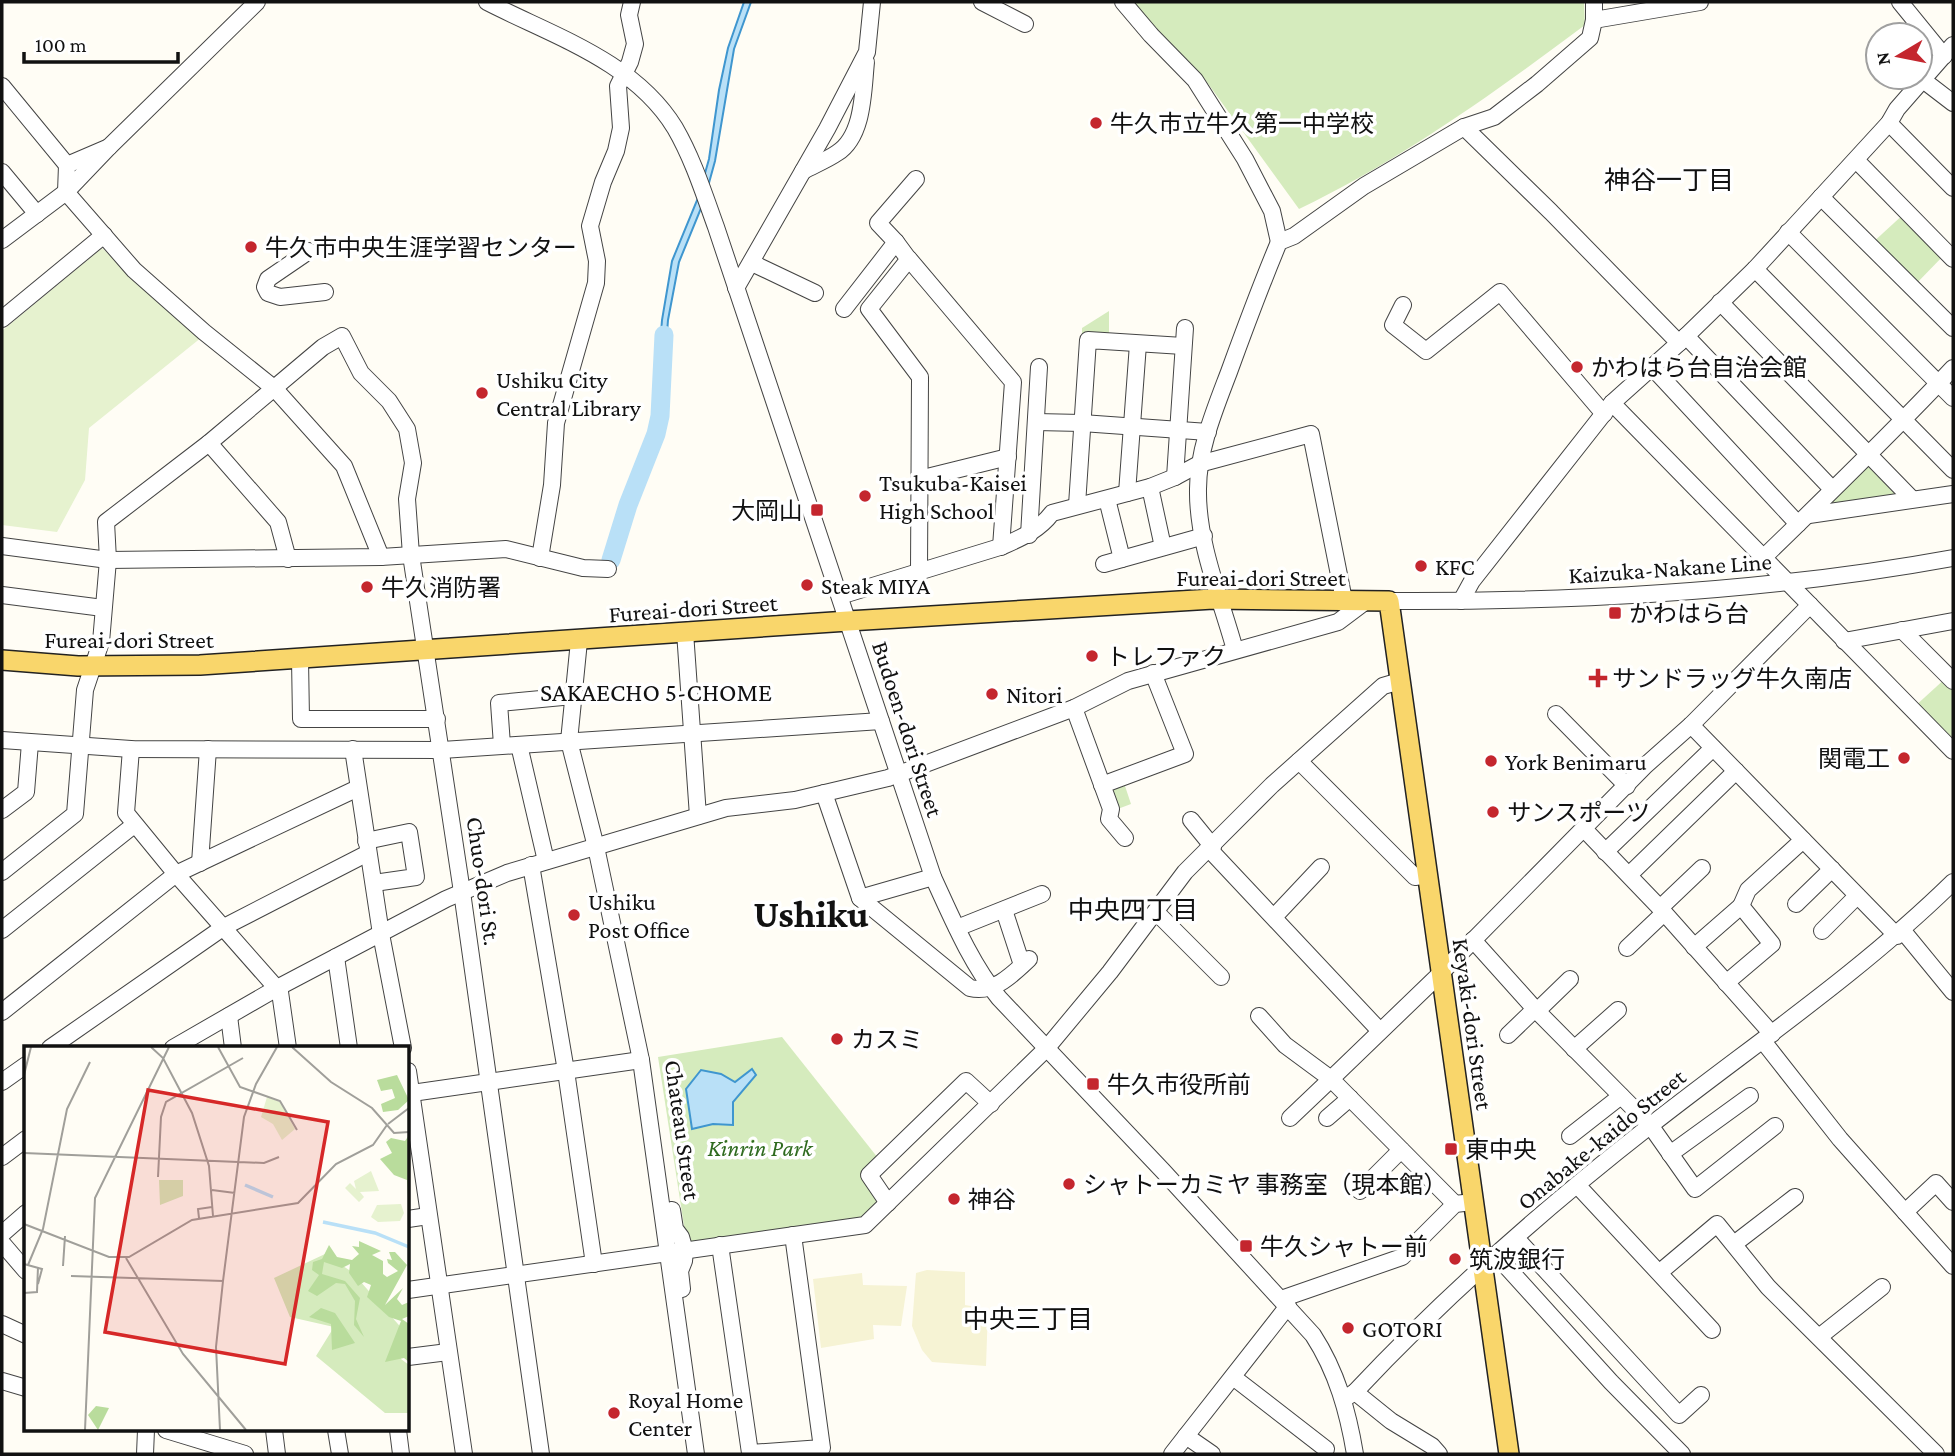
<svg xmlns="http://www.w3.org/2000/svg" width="1955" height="1456" font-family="'Crimson Pro','Noto Sans JP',serif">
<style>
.farmland{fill:#f6f3d4}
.green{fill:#d5ebbd}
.pitch{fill:#e6f2cf}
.water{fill:#b9e0f7;stroke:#3f96cf;stroke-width:2}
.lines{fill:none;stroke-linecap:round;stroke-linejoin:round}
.river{stroke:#b9e0f7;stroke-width:19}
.minor-casing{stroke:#444;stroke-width:18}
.major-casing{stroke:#222;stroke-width:22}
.minor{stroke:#fff;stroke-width:16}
.major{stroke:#f9d66b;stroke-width:19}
.poi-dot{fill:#c4262e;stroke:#fff;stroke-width:2.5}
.labels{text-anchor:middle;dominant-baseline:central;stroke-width:7;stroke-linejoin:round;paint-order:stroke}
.poi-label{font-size:24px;fill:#111;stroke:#fff;text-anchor:start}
.street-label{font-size:24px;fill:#111;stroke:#fff}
.park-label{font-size:24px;font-style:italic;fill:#2f6b1f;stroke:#fff}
.neighbourhood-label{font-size:26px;fill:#111;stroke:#fff}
.town-label{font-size:38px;font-weight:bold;fill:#111;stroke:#fff}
.inset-river{fill:none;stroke:#b9e0f7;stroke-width:3.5}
.inset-road{fill:none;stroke:#a09f9a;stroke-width:2}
.view{fill:#d62828;fill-opacity:0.15;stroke:#d62828;stroke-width:3.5}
.inset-edge{fill:none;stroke:#111;stroke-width:3.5}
</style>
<rect width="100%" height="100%" fill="#fffdf5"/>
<!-- farmland -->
<g class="farmland">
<polygon points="927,1270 965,1272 965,1305 988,1309 986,1366 932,1362 922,1350 912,1326 916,1273"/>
<polygon points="862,1273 863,1285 907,1286 901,1326 873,1325 874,1339 821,1348 813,1279"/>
</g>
<!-- green -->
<g class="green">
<path d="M1131 2H1584L1585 25C1494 93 1401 160 1299 209L1201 74Z"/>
<polygon points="1906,212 1946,253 1913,287 1870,245"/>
<polygon points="1109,311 1109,340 1082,339 1082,328"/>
<polygon points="1867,461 1903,497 1825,509 1833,502 1829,497"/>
<polygon points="1947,677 1953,683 1953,749 1913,708"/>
<polygon points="1123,780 1131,804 1115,810 1108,787"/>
<polygon points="782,1037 878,1158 881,1203 864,1220 687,1245 658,1057"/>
</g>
<!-- pitch -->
<polygon class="pitch" points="102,248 202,337 89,428 85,480 57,532 2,525 2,331"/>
<!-- water -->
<g class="water">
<polygon points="744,2 751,2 734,49 715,161 704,201 679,262 668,320 665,360 659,359 662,320 672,261 698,198 709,159 719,90 728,48"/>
<polygon points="752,1069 756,1075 733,1102 733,1125 713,1124 692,1129 686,1089 701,1070 721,1074 735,1082"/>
</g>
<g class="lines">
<!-- river -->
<polyline class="river" points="611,560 628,505 656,434 660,416 664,335"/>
<defs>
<g id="minor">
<path d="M487 2C553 36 634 61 675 128 693 159 704 194 716 227L933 877C952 918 970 962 999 998L1163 1171 1313 1335C1337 1372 1348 1412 1355 1454"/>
<polyline points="982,2 1025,24"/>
<polyline points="1123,2 1151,35 1195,80 1245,159 1272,211 1279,242"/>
<polyline points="1900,2 1944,56"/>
<polyline points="1594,20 1700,2"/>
<polyline points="1923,80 1953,103"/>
<polyline points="2,86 67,165"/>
<polyline points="1889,123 1953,188"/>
<polyline points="1464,127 1551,212 1679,343"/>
<polyline points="109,147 67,165 66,192 134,270 204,332 275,389 344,466 381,557"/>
<polyline points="1856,160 1953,259"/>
<path d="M803 171C814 165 827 160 837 153 864 136 863 90 866 62"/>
<polyline points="2,172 37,214"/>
<polyline points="1821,197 1953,328"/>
<polyline points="1788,232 1953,398"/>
<polyline points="2,240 66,192 109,147 257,2"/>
<polyline points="896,242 878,223 916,179"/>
<polyline points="309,251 268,279 265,287 268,293 280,297 325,292"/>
<polyline points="752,263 815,293"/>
<polyline points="1755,269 1953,470"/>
<polyline points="736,288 827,129 867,52 872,2"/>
<polyline points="1720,302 1912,499"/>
<polyline points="1403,305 1393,325 1426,351 1500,292 1604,414"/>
<polyline points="844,309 896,242 910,261"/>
<polyline points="2,319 104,235"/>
<polyline points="1686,336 1832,489"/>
<polyline points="1652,367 1798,524"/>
<polyline points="1612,403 1953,751"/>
<polyline points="1036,422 1082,423 1208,432"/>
<polyline points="209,443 278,522 288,559"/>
<polyline points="1175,477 1185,328"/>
<polyline points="919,479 1008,457"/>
<polyline points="1150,487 1163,547"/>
<polyline points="1127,493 1138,344"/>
<polyline points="1107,499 1122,559"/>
<polyline points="1077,505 1088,340 1183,346"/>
<polyline points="1809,515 1953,494"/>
<polyline points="1029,535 1039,367"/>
<polyline points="2,546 108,560 381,557 506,549 583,568 608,569"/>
<polyline points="540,558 552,485 556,423 596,283 597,261 590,226 603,182 616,151 621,128 618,86 630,62 635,44 629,15 632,2"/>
<path d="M1763 558C1827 496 1892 433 1953 368"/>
<polyline points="1104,564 1204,536"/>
<polyline points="919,571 920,377 869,309 909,259 1013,382 1001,547"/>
<polyline points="2,595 103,608"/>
<path d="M840 596 1003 546C1023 537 1039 530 1052 513L1150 487 1175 477 1199 464 1311 434 1344 600"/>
<path d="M1389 601C1577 602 1768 592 1953 558"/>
<polyline points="1461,601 1472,581 1612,403 1679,343 1755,269 1889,123 1897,109 1953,45"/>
<polyline points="1902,630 1953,681"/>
<polyline points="685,632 698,816"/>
<polyline points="579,641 569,741 596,847 641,1060 696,1454"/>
<polyline points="1844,641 1953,621"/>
<path d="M1235 650C1221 599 1197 543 1198 489 1198 449 1215 409 1229 372 1245 328 1261 285 1279 242L1294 236 1364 186 1464 127 1494 117 1537 84 1590 38 1594 20V2"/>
<polyline points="300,659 301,719 437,719"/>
<polyline points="1074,708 1111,809 1109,819 1125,838"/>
<polyline points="1556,714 1627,786"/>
<polyline points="1691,725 1897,936"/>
<polyline points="2,740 131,749 442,750 881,721"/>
<polyline points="502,745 499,703 573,696"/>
<polyline points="519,745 546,861"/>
<polyline points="131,749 126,813 176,874 280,992 288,1048"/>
<polyline points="353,749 381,934 403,1048"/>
<polyline points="1299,761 1415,877 1427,875"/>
<polyline points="1102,785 1185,754 1153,673"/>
<path d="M824 793 860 898 970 988C994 994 1013 974 1029 959"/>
<polyline points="2,810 26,792 30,743"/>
<polyline points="1191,820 1213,847"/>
<polyline points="1585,830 1660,908 1772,1034"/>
<polyline points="366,841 409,832 416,877 374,883"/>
<polyline points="1210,850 1380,1031"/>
<polyline points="1605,852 1713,748"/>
<polyline points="200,863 208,749"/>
<polyline points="531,865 566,1071 594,1264"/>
<polyline points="2,872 75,814 85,690 101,642 108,560 106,522 209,443 323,347 342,336 361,373 389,401 407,429 413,463 407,499 411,555 462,892 541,1454"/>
<polyline points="1629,875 1736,771"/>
<polyline points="860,898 933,877"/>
<polyline points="1796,904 1832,869"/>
<polyline points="1741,906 1748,890 1803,840"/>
<polyline points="1660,908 1702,868"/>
<polyline points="1004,910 1022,965"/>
<polyline points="1156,912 1221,977"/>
<polyline points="1274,917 1321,867"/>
<polyline points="957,928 1042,894"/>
<polyline points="2,930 134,825"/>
<polyline points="1822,931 1857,896"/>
<polyline points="1903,931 1953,992"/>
<polyline points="1473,940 1535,1009 1650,1125 1695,1189 1775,1126"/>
<polyline points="1694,947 1741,906 1772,944 1726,983"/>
<polyline points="1627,948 1664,913"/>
<polyline points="336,957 349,1048"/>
<polyline points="1537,1011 1570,979"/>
<polyline points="2,1012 176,874 358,788"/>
<polyline points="229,1016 233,1048"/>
<polyline points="1259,1016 1285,1045 1331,1079 1290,1118"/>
<polyline points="1508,1035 1535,1009"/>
<polyline points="1763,1041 1840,1139 1953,1266"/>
<polyline points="50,1048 224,927 368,853"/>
<polyline points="173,1048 277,988 446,899 507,873 726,808 795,800 888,778 1074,708 1128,681 1338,622 1366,601"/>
<polyline points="1574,1049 1618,1010"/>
<polyline points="408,1071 464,1454"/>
<polyline points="2,1082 26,1065"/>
<polyline points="412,1093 641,1060"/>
<polyline points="1327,1118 1350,1098"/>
<polyline points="1570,1136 1621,1096"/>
<polyline points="1670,1154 1750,1096"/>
<polyline points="2,1157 26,1139"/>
<polyline points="1578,1186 1712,1330"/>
<polyline points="1360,1191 1401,1150"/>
<polyline points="888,1203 869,1175 966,1081 991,1104"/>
<polyline points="1455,1204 1331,1079 1441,973 1646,765 1691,725 1810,605"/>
<polyline points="672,1210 675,1229 681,1237 685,1251 684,1261 680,1271 682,1289"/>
<polyline points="1905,1212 1936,1183 1953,1202"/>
<polyline points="408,1219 428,1216"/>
<polyline points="2,1234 26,1213"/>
<polyline points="1516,1238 1679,1415 1701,1395"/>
<polyline points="2,1243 26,1271"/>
<polyline points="1734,1244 1795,1197"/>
<polyline points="720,1245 750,1453 822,1448 793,1235"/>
<polyline points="1496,1255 1611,1382 1682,1454"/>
<polyline points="1660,1272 1717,1224 1768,1287 1936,1454"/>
<polyline points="408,1290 865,1225 1046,1049 1110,972 1185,872 1272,785 1383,686 1400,681"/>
<polyline points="1281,1299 1402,1257 1455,1204 1464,1203"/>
<polyline points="2,1324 26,1335"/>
<polyline points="1819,1337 1882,1287"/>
<polyline points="408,1357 448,1352"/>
<polyline points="1233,1377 1326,1449"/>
<polyline points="2,1381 26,1388"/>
<polyline points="1355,1392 1391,1421 1432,1446 1439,1454"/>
<path d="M1344 1399 1355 1392C1446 1295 1546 1207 1651 1125 1753 1045 1860 973 1953 882"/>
<polyline points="166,1430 245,1454"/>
<polyline points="274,1430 277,1454"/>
<polyline points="336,1430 340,1454"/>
<polyline points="398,1430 401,1454"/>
<polyline points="1186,1436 1288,1306"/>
<polyline points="145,1454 146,1430"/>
<polyline points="1172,1454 1186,1436 1212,1454"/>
</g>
<polyline id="major" points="2,660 78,666 200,665 848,621 1213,599 1389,601 1509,1454"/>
</defs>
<!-- minor casing -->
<use href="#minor" class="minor-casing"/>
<!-- major casing -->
<use href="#major" class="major-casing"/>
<!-- minor -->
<use href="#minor" class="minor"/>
<!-- major -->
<use href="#major" class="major"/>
</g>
<!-- markers -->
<g class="poi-dot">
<circle cx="1096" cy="123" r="7"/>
<circle cx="251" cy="247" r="7"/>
<circle cx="1577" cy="367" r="7"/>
<circle cx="482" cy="393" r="7"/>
<circle cx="865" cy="496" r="7"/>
<rect x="810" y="503" width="14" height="14" rx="3.5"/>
<circle cx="1421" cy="566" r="7"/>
<circle cx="807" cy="585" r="7"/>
<circle cx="367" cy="587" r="7"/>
<rect x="1608" y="606" width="14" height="14" rx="3.5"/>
<circle cx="1092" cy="656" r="7"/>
<path d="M1594.5 667.5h7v7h7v7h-7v7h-7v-7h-7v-7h7z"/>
<circle cx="992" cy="694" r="7"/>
<circle cx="1904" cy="758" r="7"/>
<circle cx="1491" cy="761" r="7"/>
<circle cx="1493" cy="812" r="7"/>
<circle cx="574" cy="915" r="7"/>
<circle cx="837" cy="1039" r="7"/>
<rect x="1086" y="1077" width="14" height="14" rx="3.5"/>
<rect x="1444" y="1142" width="14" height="14" rx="3.5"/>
<circle cx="1069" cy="1184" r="7"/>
<circle cx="954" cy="1199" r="7"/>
<rect x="1239" y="1239" width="14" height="14" rx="3.5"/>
<circle cx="1455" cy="1259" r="7"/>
<circle cx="1348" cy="1328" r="7"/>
<circle cx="614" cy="1413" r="7"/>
</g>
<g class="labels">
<!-- poi labels -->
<g class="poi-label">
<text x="1110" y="123">牛久市立牛久第一中学校</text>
<text x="265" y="247">牛久市中央生涯学習センター</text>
<text x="1591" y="367">かわはら台自治会館</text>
<text x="496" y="379">Ushiku City<tspan x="496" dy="28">Central Library</tspan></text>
<text x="879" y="482">Tsukuba-Kaisei<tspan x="879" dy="28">High School</tspan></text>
<text x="803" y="510" text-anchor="end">大岡山</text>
<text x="1435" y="566">KFC</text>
<text x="821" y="585">Steak MIYA</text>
<text x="381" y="587">牛久消防署</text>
<text x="1629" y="613">かわはら台</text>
<text x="1106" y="656">トレファク</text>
<text x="1612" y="678">サンドラッグ牛久南店</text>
<text x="1006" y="694">Nitori</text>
<text x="1890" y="758" text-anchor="end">関電工</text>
<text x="1505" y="761">York Benimaru</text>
<text x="1507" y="812">サンスポーツ</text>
<text x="588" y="901">Ushiku<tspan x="588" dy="28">Post Office</tspan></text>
<text x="851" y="1039">カスミ</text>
<text x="1107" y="1084">牛久市役所前</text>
<text x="1465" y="1149">東中央</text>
<text x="1083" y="1184">シャトーカミヤ 事務室（現本館）</text>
<text x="968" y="1199">神谷</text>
<text x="1260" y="1246">牛久シャトー前</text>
<text x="1469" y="1259">筑波銀行</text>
<text x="1362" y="1328">GOTORI</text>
<text x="628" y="1399">Royal Home<tspan x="628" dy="28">Center</tspan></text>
</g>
<!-- street labels -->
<g class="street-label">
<text transform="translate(1670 568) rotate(-4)">Kaizuka-Nakane Line</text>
<text x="1261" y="577">Fureai-dori Street</text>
<text transform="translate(693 608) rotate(-4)">Fureai-dori Street</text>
<text x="129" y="639">Fureai-dori Street</text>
<text transform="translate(908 729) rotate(72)">Budoen-dori Street</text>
<text transform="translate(484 881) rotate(82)">Chuo-dori St.</text>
<text transform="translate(1473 1024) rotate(82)">Keyaki-dori Street</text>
<text transform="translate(683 1130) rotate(82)">Chateau Street</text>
<text transform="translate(1601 1139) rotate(-39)">Onabake-kaido Street</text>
</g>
<!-- park labels -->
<g class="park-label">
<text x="760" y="1147">Kinrin Park</text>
</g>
<!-- neighbourhood labels -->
<g class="neighbourhood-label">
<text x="1669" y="180">神谷一丁目</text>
<text x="656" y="692">SAKAECHO 5-CHOME</text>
<text x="1133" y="910">中央四丁目</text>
<text x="1028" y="1319">中央三丁目</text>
</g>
<!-- town labels -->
<g class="town-label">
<text x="811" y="914">Ushiku</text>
</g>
</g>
<!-- overview -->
<g transform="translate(24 1046)">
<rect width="385" height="385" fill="#fffdf5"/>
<path d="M135 134H159V150L136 159ZM301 208 328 226 381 286 377 313 385 319V367H361L292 310 310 281 266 271 250 232Z" fill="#d5ebbd"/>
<path d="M373 29 385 54 374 64 359 66 357 58 371 52 368 43 357 45 353 34ZM385 89V169L383 134 370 129 356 113 368 107 362 96 367 92 381 95ZM335 195 357 205 348 209 359 215V228L363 231 374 225 364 217 363 213 368 214 365 206H371L383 219 361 259 379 242 373 253 378 259 385 256V270L378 273 385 278V316L380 312 361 316 377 275 365 271 343 251 347 239 340 236 334 240 325 227 326 218 318 222 300 216 298 228 321 235 336 252 332 273 340 291 330 279 331 255 321 238 312 237 293 250 284 245 295 229 288 224 289 216 298 213 305 199 313 211 328 214 335 208 328 200 335 201ZM297 262 311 267 331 297 308 304 307 278 285 271ZM72 360 85 362 74 384 64 369Z" fill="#b9dc9c"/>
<path d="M243 51 256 56 271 83 258 94 249 78 237 71ZM347 125 355 145 336 146 340 151 335 156 321 142 326 137 332 143 330 135ZM377 158 380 167 376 175 354 176 347 171 353 159Z" fill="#e6f2cf"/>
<path class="inset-river" d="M221 139 249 151M299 176 351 187 385 201"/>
<path class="inset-road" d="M127 1 139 12 168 67 185 120 189 170M194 1 216 41 256 55 273 84M268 1 307 36 348 62 370 87 385 86M0 29 7 1M364 78 385 62M0 107 240 117 255 111M134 131 137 71 142 56 219 12M188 144 211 147M175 172 174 163 188 161M0 178 85 211H105L168 174 274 157 312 118 349 99 363 79M102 212 159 308 222 384M0 218 18 223 14 238M4 219 19 183 43 63 66 16M39 220 41 190M47 230 199 235 220 71 232 38 253 1M0 247 13 246 14 221M0 319V369M61 384 71 152 145 1M196 384 192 301 199 235"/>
<path class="view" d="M124 44 304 76 261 318 81 286Z"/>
<rect width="385" height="385" class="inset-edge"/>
</g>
<!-- border -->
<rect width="1955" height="1456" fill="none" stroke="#111111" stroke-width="7"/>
<!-- north arrow -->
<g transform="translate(1899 56) rotate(260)"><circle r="33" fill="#ffffff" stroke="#a0a0a0" stroke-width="2"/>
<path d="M0-5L12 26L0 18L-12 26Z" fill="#c4262e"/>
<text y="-10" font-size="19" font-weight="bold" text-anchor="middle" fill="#111111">N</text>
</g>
<!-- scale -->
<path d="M24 52v10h154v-10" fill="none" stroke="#111111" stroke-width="3.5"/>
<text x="35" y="52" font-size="21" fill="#111111" stroke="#ffffff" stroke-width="5" paint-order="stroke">100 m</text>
</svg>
